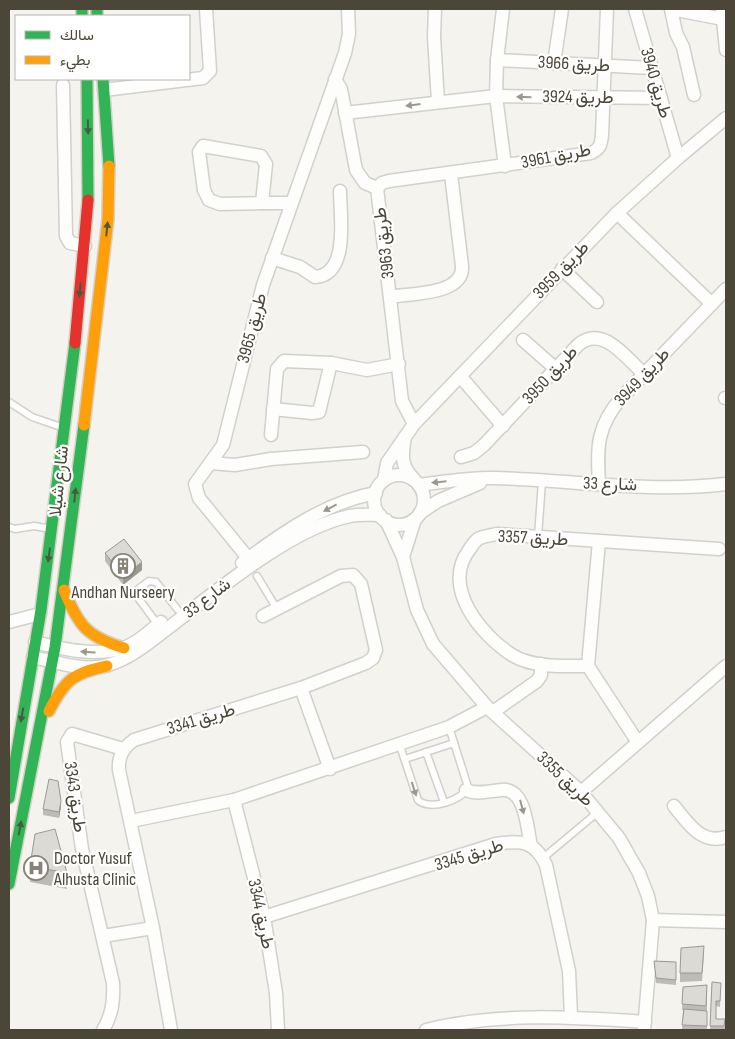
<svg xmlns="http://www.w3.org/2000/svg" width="735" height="1039" font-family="'Sofia Sans Condensed',Vazirmatn,sans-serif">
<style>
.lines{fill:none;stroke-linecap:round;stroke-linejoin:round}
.lane-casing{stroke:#d2d0cb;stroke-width:9}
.street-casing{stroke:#d2d0cb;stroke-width:15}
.fast-casing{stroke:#d4d1c4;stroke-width:14}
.slow-casing{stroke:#d4d1c4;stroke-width:14}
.jam-casing{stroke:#d4d1c4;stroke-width:14}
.lane{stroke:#fdfdfc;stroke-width:6}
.street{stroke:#fdfdfc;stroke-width:12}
.fast{stroke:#30b455;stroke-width:11}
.slow{stroke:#ff9f0a;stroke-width:11}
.jam{stroke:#e5322d;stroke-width:11}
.wall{fill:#bdbbb6}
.shaded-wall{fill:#9a9994}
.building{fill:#dcdad4;stroke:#9a9994}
.oneway{fill:#9c9890}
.oneway2{fill:#465c3e}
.labels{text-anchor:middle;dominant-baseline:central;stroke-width:4.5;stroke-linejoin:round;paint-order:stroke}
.street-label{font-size:18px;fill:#4c4638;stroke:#fff}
.poi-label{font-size:18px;fill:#4c4638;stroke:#fff}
</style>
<rect width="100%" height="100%" fill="#f4f3ee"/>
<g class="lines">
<defs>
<g id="lane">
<polyline points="9,402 32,417 64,428"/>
<polyline points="9,527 15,529 34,526 51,529"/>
<polyline points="538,537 542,481"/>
<polyline points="257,576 277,609"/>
<polyline points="158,625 136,595 137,590 149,581 156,582 178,610"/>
<path d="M399 743 418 800C429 811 462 801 468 787L449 727"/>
<polyline points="426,752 444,802"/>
<polyline points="405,759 454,743"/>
<polyline points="543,858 598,812"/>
</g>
<g id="street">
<polyline points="435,9 434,37 438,102"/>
<polyline points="503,9 497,60 496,96 505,166"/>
<polyline points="635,9 678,158"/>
<polyline points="671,9 676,33 683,47 694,95"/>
<polyline points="671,9 723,19"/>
<polyline points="722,9 726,50"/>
<polyline points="497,60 652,68"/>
<polyline points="554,63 562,9"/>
<polyline points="335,79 341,89 356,170 365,183 377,188 402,401 414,424"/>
<polyline points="63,85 66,236 70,243 85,246"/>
<polyline points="104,90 203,78 210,71 206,9"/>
<polyline points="345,113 496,96 661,98"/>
<polygon points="203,146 261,156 266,164 262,203 220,204 209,200 204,190 199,152"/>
<path d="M377 188 382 183 389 181 591 153C600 149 601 145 602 135L607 9"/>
<polyline points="262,203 290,203"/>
<polyline points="617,213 712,304"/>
<path d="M272 258 300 267 315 277C350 275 340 214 340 191"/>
<polyline points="562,269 597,302"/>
<path d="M390 297C412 293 464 295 462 266L451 174"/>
<polyline points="523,340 556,369"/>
<polyline points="460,376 503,426"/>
<polyline points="725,398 726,398"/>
<polyline points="273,409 312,413 319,412 331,363"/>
<polyline points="271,435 277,369 284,361 331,363 367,370 399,364"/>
<path d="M405 437C402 454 400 466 414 479"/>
<path d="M461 457 474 453 484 445 578 345C603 324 626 358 644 374"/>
<polyline points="211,463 235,465 271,459 363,452"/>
<circle cx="399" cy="500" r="25"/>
<polyline points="384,480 387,463 414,424 617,213 678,158 726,118"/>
<path d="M599 484C597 447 596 426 623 396L726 289"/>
<path d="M419 485C444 482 469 477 495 478 572 480 650 493 726 484"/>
<polyline points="420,513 438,501 480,483"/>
<polyline points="386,520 403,557 417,610 433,644 487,707 581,792 619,838 639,873 648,896 653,920 644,1030"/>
<polyline points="599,541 588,666 637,741"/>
<polyline points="403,557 415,519"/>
<polyline points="248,558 199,498 195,484 223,445 263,285 345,53 349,34 348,9"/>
<path d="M242 563C282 533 326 502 376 493"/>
<polyline points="9,622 40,614"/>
<path d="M35 642C63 649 94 657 123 648 137 644 150 631 161 622"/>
<path d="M33 657C55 662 86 672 108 665 132 658 152 640 172 625 219 589 292 528 350 516 360 514 370 515 380 515"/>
<path d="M588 666C565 666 533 668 512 655 481 635 441 587 469 550 471 547 475 541 478 539 483 536 492 535 497 534L719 549"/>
<polyline points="301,688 330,769"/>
<polyline points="493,712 537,681 541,675 541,664"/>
<path d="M466 790C477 795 489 791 501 790 526 787 527 829 531 846"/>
<polyline points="581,792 726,666"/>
<polyline points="234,800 264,917 276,993 278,1030"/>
<path d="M674 806C688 823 701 845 726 837"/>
<polyline points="131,821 234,800 449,727 487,707"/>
<path d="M264 917 496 844C521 840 534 840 546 865L569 971 571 1017"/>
<polyline points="653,920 726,922"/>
<polyline points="103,936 153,928"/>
<path d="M103 1030C112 1015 114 1001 113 983L82 849 67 742 72 734 123 749"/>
<path d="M171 1030 153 928 119 770C118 756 123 748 134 740L301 688 366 663 373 658 376 650 361 584 353 575 341 576 263 616"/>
<path d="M426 1030C498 1012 572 1017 645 1022"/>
</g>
<g id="fast">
<polyline points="82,9 82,16"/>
<polyline points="97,9 97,16"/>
<polyline points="87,79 88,200"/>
<polyline points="103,79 109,166"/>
<polyline points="9,798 41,610 75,343"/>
<polyline points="9,884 55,647 84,425"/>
</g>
<g id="slow">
<polyline points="84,425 108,219 109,166"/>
<path d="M64 590C78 625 87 637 124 648"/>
<path d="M49 711C65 680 73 673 107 666"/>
</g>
<polyline id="jam" points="75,343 88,200"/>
</defs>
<!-- lane casing -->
<use href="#lane" class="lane-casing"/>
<!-- street casing -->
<use href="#street" class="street-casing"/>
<!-- fast casing -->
<use href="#fast" class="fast-casing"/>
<!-- slow casing -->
<use href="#slow" class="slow-casing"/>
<!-- jam casing -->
<use href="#jam" class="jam-casing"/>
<!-- lane -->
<use href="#lane" class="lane"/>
<!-- street -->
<use href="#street" class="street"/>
<!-- fast -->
<use href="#fast" class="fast"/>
<!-- slow -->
<use href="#slow" class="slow"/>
<!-- jam -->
<use href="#jam" class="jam"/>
</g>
<!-- wall -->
<g class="wall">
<polygon points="105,553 142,570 123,585 105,561"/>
<polygon points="61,807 59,818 43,815 43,809"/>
<polygon points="30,866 67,873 67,889 30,882"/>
<polygon points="704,954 702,981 680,982 680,973"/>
<polygon points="654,961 676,962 676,985 656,983"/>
<polygon points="712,982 721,983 720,1007 716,1006 716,1019 725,1025 725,1030 710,1030"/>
<polygon points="707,985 707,1030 682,1030 683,1010 682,1010 683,987"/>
</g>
<!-- shaded-wall -->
<g class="shaded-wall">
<polygon points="142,562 142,570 123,585 123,576"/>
<polygon points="61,801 61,807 59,818 59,812"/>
</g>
<!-- building -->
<g class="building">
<polygon points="124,539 142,562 123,576 105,553"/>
<polygon points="49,779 58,781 61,801 59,812 43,809"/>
<polygon points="55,829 67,873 30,866 35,834"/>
<polygon points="704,946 702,973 680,973 681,948"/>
<polygon points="654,961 676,962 676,980 656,978"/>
<polygon points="712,982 721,983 720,1001 716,1001 716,1019 725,1019 724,1026 710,1026"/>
<polygon points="707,985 706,1006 682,1004 683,987"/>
<polygon points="684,1009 707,1011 707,1026 682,1025"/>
</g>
<!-- one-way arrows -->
<defs><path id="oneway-solid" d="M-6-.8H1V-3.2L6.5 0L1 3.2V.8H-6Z" transform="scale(1.25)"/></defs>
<g class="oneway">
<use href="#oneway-solid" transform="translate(524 97) rotate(-179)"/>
<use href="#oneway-solid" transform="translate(413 105) rotate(173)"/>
<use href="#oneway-solid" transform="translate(439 482) rotate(174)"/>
<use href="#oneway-solid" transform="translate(330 508) rotate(152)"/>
<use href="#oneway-solid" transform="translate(88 652) rotate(-177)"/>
<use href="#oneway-solid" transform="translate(414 789) rotate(72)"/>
<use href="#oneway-solid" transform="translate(522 807) rotate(75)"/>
</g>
<g class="oneway2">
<use href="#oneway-solid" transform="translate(88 127) rotate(89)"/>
<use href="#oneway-solid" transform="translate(107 229) rotate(-84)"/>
<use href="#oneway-solid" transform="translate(80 290) rotate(96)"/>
<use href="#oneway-solid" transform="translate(75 495) rotate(-84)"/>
<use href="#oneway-solid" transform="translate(49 555) rotate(98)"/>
<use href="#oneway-solid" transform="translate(22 715) rotate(100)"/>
<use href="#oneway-solid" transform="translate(20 828) rotate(-79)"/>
</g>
<!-- icons -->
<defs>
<symbol id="building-ring" viewBox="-11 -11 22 22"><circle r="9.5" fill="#fff" stroke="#878378" stroke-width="1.5"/><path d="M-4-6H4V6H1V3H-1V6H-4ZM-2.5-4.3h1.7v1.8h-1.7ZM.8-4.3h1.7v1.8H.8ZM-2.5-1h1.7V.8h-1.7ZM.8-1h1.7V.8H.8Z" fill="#878378"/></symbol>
<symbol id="hospital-ring" viewBox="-11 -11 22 22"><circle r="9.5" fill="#fff" stroke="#878378" stroke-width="1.5"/><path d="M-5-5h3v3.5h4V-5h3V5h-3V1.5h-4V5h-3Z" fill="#878378"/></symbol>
</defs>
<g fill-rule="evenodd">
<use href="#building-ring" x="109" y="552" width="28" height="28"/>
<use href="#hospital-ring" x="22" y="854" width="28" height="28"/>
</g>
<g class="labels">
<!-- street labels -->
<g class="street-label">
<text transform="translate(574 64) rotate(3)">طريق 3966</text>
<text transform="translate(656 83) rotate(74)">طريق 3940</text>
<text transform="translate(578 97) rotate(1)">طريق 3924</text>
<text transform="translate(556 156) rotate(-11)">طريق 3961</text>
<text transform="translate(384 243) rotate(-97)">طريق 3963</text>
<text transform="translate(561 270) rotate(-46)">طريق 3959</text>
<text transform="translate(252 328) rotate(-75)">طريق 3965</text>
<text transform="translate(550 375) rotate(-47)">طريق 3950</text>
<text transform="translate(642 377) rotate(-47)">طريق 3949</text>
<text transform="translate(59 481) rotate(-84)">شارع شيلا</text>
<text transform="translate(610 484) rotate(2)">شارع 33</text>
<text transform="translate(533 538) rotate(3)">طريق 3357</text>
<text transform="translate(207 598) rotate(-37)">شارع 33</text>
<text transform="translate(201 719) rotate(-17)">طريق 3341</text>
<text transform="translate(565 779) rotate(44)">طريق 3355</text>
<text transform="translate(75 797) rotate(82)">طريق 3343</text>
<text transform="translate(469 855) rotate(-17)">طريق 3345</text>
<text transform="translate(261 914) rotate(78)">طريق 3344</text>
</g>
<!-- poi labels -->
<g class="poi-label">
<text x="123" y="592">Andhan Nurseery</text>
<text x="54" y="858" text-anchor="start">Doctor Yusuf<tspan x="54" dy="21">Alhusta Clinic</tspan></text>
</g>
</g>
<!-- border -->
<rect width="735" height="1039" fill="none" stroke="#4c4638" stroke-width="20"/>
<!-- legend -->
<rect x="15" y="15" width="175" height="65" fill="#ffffff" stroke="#b7b5af"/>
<rect x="25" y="31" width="25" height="8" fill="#30b455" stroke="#b7b5af"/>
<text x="60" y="40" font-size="15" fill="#4c4638">سالك</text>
<rect x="25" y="56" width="25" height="8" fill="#ff9f0a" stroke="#b7b5af"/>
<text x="60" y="65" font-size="15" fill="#4c4638">بطيء</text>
</svg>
